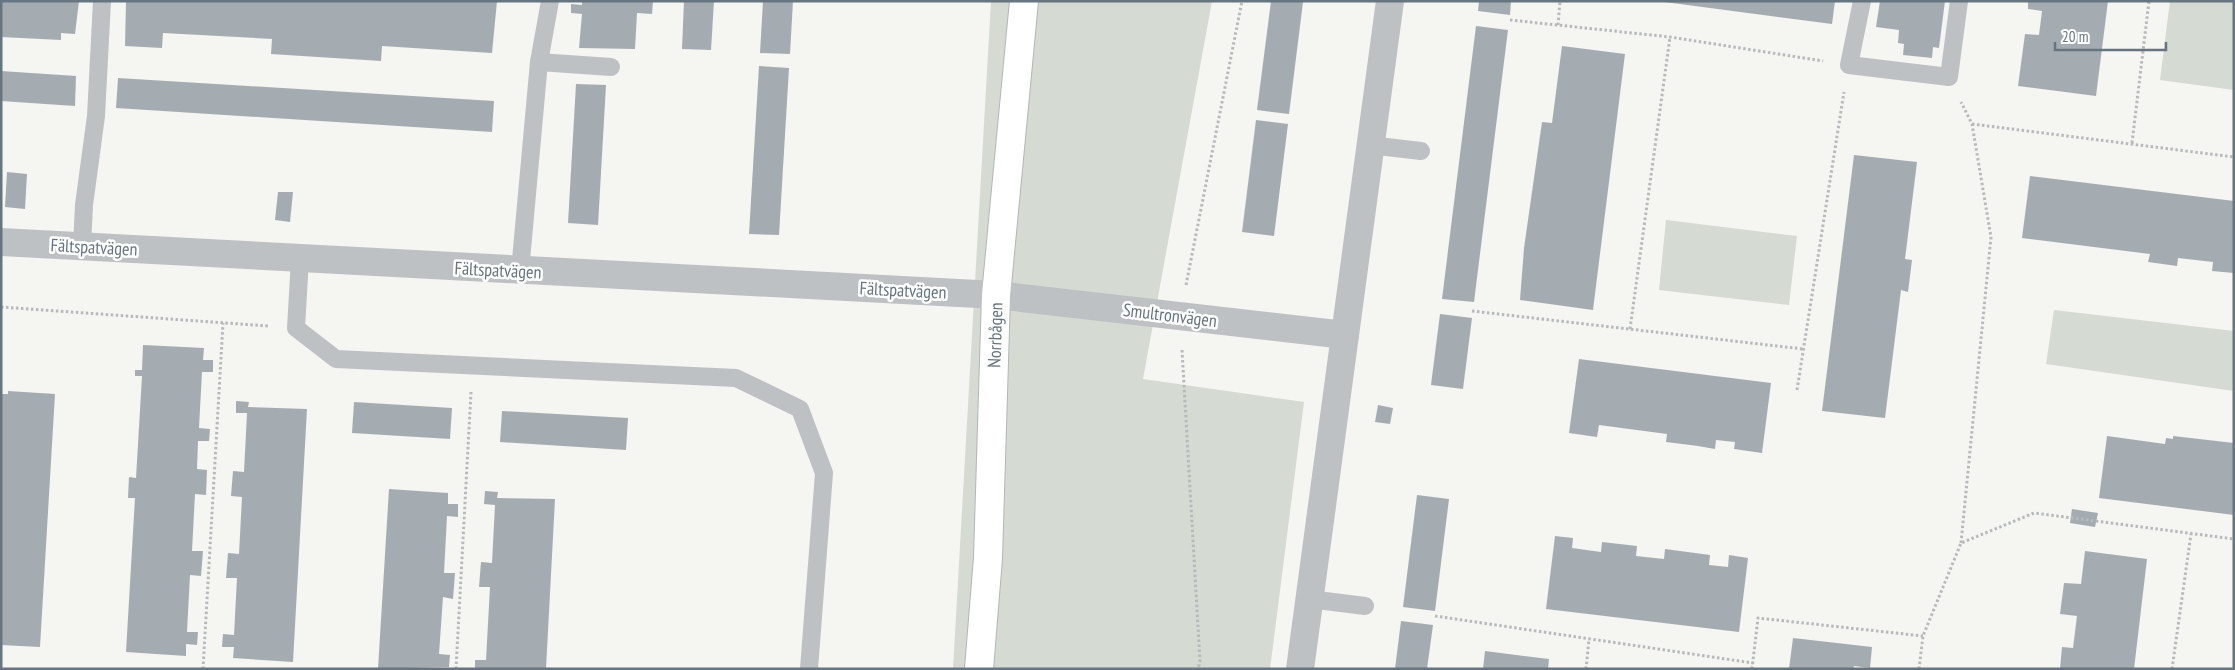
<svg xmlns="http://www.w3.org/2000/svg" width="2235" height="670" font-family="'PT Sans Narrow',sans-serif">
<style>
.green{fill:#d5dad2}
.building{fill:#a5acb1}
.lines{fill:none;stroke-linecap:round;stroke-linejoin:round}
.secondary-casing{stroke:#b2b6ba;stroke-width:30}
.path{stroke:#b7babc;stroke-width:3;stroke-dasharray:2.5 2.5;stroke-linecap:butt}
.lane{stroke:#bdc1c4;stroke-width:18}
.street{stroke:#bdc1c4;stroke-width:28}
.secondary{stroke:#fff;stroke-width:28}
.labels{text-anchor:middle;dominant-baseline:central;stroke-width:5;stroke-linejoin:round;paint-order:stroke}
.street-label{font-size:18px;fill:#677581;stroke:#fff}
</style>
<rect width="100%" height="100%" fill="#f5f5f2"/>
<!-- green -->
<g class="green">
<polygon points="991,1 1212,1 1143,379 1304,402 1270,669 953,669"/>
<polygon points="2170,1 2234,1 2234,90 2160,80"/>
<polygon points="1666,220 1797,236 1789,305 1659,290"/>
<polygon points="2054,310 2234,331 2234,391 2046,364"/>
</g>
<!-- building -->
<g class="building">
<polygon points="1,1 79,1 75,34 61,33 61,40 1,37"/>
<polygon points="126,1 497,1 492,53 382,46 381,61 271,54 272,39 163,33 162,48 125,46"/>
<polygon points="582,1 653,1 652,14 637,13 635,49 579,48 582,14 571,13 571,4 582,5"/>
<polygon points="684,1 714,1 711,50 682,49"/>
<polygon points="763,1 793,1 790,54 760,53"/>
<polygon points="1271,1 1303,2 1289,114 1257,110"/>
<polygon points="1479,1 1511,1 1510,15 1478,11"/>
<polygon points="1657,1 1835,1 1832,24"/>
<polygon points="1880,1 1945,1 1939,48 1933,47 1932,58 1903,55 1904,44 1898,43 1899,30 1876,27"/>
<polygon points="2028,1 2108,1 2096,96 2018,86 2025,34 2039,35 2042,11 2028,9"/>
<polygon points="1476,26 1508,30 1474,302 1442,299"/>
<polygon points="1562,46 1625,54 1593,310 1520,300 1524,248 1542,122 1552,123"/>
<polygon points="759,66 789,68 779,235 749,234"/>
<polygon points="1,71 76,76 75,106 1,101"/>
<polygon points="118,78 494,101 492,132 116,108"/>
<polygon points="576,84 606,85 598,225 568,223"/>
<polygon points="1256,120 1288,124 1274,236 1242,232"/>
<polygon points="1854,155 1917,162 1905,259 1912,260 1908,292 1901,290 1885,418 1822,411"/>
<polygon points="7,172 27,174 25,209 5,207"/>
<polygon points="2030,176 2234,201 2234,273 2212,271 2213,262 2178,258 2177,266 2148,262 2150,254 2022,238"/>
<polygon points="278,192 293,192 290,222 275,220"/>
<polygon points="1440,314 1472,318 1463,389 1431,385"/>
<polygon points="143,345 204,348 203,360 213,360 213,372 202,372 199,428 210,429 209,441 198,441 197,469 207,470 206,495 195,494 192,551 203,551 201,576 190,575 187,632 198,632 197,645 186,644 186,656 126,652 135,498 128,498 129,477 136,478 142,376 135,376 135,370 142,370"/>
<polygon points="1579,359 1771,383 1762,453 1734,449 1735,442 1716,440 1715,449 1698,446 1700,438 1698,446 1666,442 1667,434 1599,425 1597,437 1569,433"/>
<polygon points="8,391 55,394 40,647 1,645 1,394 8,394"/>
<polygon points="236,401 249,402 248,407 307,409 293,662 233,658 234,647 222,647 223,634 234,635 237,578 226,578 228,553 239,554 242,497 231,496 233,471 244,472 247,413 236,413"/>
<polygon points="354,402 452,408 450,439 352,433"/>
<polygon points="1378,405 1393,408 1390,424 1375,422"/>
<polygon points="502,411 628,418 626,450 500,442"/>
<polygon points="2107,436 2165,444 2166,438 2173,439 2173,436 2234,443 2234,515 2099,498"/>
<polygon points="389,489 448,493 448,504 458,504 458,517 447,516 444,573 455,573 453,599 443,597 439,654 450,655 449,667 378,669"/>
<polygon points="485,491 498,492 497,498 555,499 546,669 475,669 475,660 486,660 490,587 479,587 481,562 492,563 495,505 484,504"/>
<polygon points="1417,495 1449,499 1435,611 1403,607"/>
<polygon points="2072,509 2098,513 2095,527 2070,523"/>
<polygon points="1555,536 1573,538 1572,548 1601,552 1602,542 1637,546 1636,556 1664,559 1665,549 1710,555 1709,565 1728,567 1729,555 1748,558 1739,632 1546,609"/>
<polygon points="2085,551 2147,559 2134,669 2060,669 2062,647 2073,648 2077,616 2060,614 2064,583 2081,584"/>
<polygon points="1401,621 1433,625 1427,669 1395,669"/>
<polygon points="1793,638 1872,647 1870,668 1854,666 1853,669 1789,669"/>
<polygon points="1485,651 1549,659 1548,669 1483,669"/>
</g>
<g class="lines">
<defs>
<polyline id="secondary" points="979,669 988,558 996,295 1024,1"/>
</defs>
<!-- secondary casing -->
<use href="#secondary" class="secondary-casing"/>
<!-- path -->
<g class="path">
<polyline points="1510,20 1670,37 1823,61"/>
<polyline points="1558,25 1560,1"/>
<polyline points="1972,124 2234,157"/>
<polyline points="2132,143 2149,1"/>
<polyline points="1186,285 1242,1"/>
<polyline points="1,307 268,326"/>
<polyline points="1472,311 1803,349"/>
<polyline points="1630,329 1670,37"/>
<polyline points="1182,350 1200,661 1198,669"/>
<polyline points="1797,390 1844,92"/>
<polyline points="1961,543 1991,237 1972,124 1961,102"/>
<polyline points="1435,616 1753,663"/>
<polyline points="203,669 223,323"/>
<polyline points="456,669 471,392"/>
<polyline points="1586,669 1589,639"/>
<polyline points="1752,669 1758,618 1923,636"/>
<polyline points="1919,669 1923,636 1961,543 2034,513 2234,539"/>
<polyline points="2172,669 2191,534"/>
</g>
<!-- lane -->
<g class="lane">
<polyline points="1862,1 1849,65 1949,77 1959,1"/>
<polyline points="539,62 611,67"/>
<polyline points="1369,145 1421,151"/>
<polyline points="82,246 84,205 96,116 102,1"/>
<polyline points="300,259 296,328 336,359 736,378 800,409 824,473 809,669"/>
<polyline points="520,271 539,62 550,1"/>
<polyline points="1309,599 1365,606"/>
</g>
<!-- street -->
<g class="street">
<polyline points="1,242 996,295 1345,335 1300,669"/>
<polyline points="1345,335 1390,1"/>
</g>
<!-- secondary -->
<use href="#secondary" class="secondary"/>
</g>
<g class="labels">
<!-- street labels -->
<g class="street-label">
<text transform="translate(94 247) rotate(3)">Fältspatvägen</text>
<text transform="translate(498 270) rotate(3)">Fältspatvägen</text>
<text transform="translate(903 290) rotate(3)">Fältspatvägen</text>
<text transform="translate(1170 315) rotate(7)">Smultronvägen</text>
<text transform="translate(995 335) rotate(-88)">Norrbågen</text>
</g>
</g>
<!-- border -->
<rect width="2235" height="670" fill="none" stroke="#677581" stroke-width="5"/>
<!-- scale -->
<path d="M2055 42v8h111v-8" fill="none" stroke="#677581" stroke-width="2.5"/>
<text x="2062" y="42" font-size="15" fill="#677581" stroke="#ffffff" stroke-width="4" paint-order="stroke">20 m</text>
</svg>
